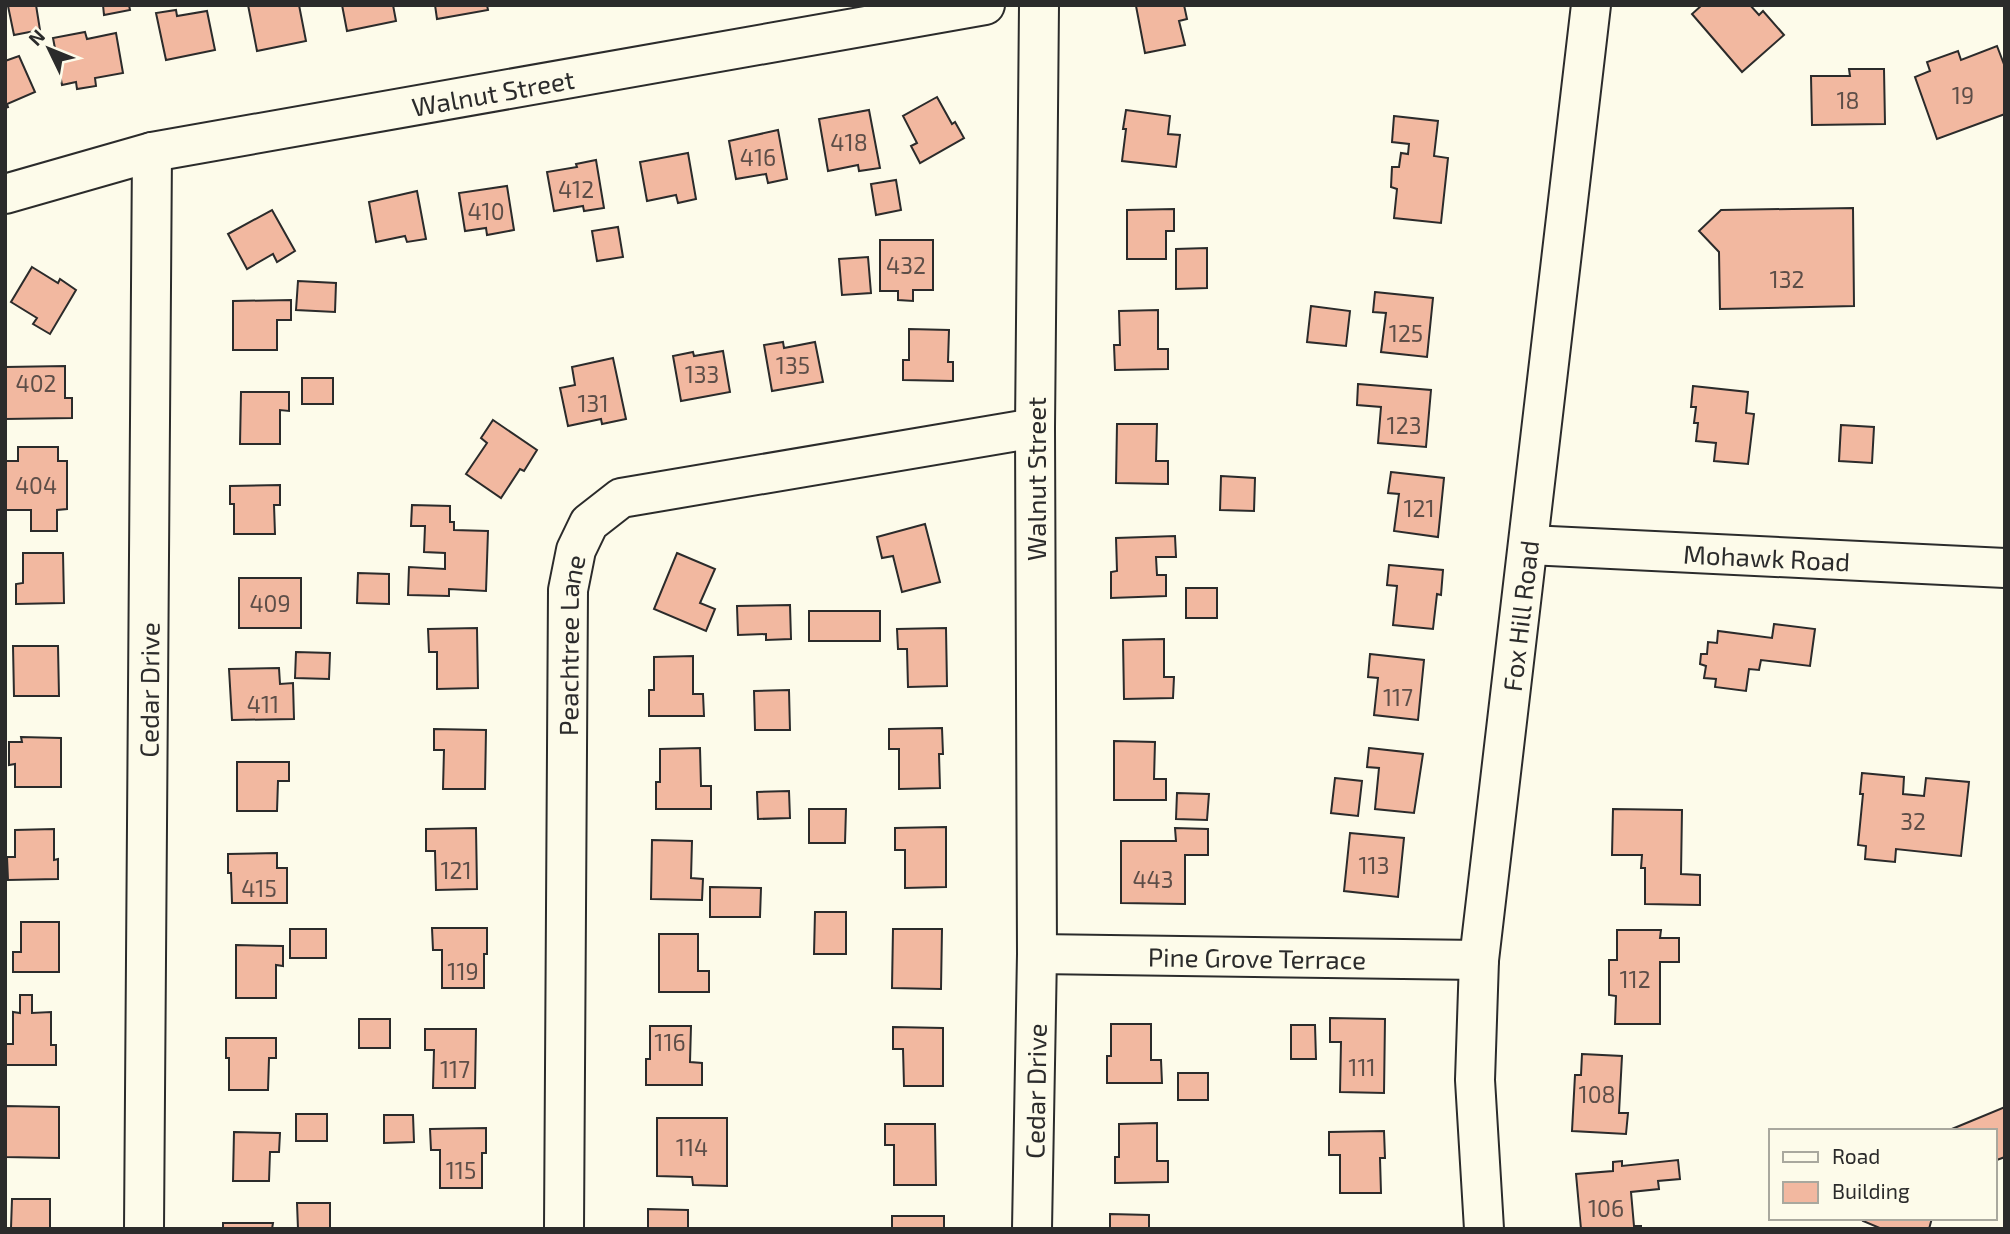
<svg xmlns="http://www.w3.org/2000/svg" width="2010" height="1234" font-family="'Exo 2',sans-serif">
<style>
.building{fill:#f2b8a0;stroke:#2b2b2b;stroke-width:2}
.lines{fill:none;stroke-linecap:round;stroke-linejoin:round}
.minor-casing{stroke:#2b2b2b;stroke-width:42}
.major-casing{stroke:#2b2b2b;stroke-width:42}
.minor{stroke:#fdfbea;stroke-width:38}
.major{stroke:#fdfbea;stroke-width:38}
.labels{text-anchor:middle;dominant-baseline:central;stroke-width:5;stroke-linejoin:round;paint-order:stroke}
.number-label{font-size:23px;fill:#5d4e48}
.street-label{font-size:26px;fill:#2b2b2b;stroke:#fdfbea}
</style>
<rect width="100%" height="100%" fill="#fdfbea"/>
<!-- building -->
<g class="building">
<polygon points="36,5 40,30 14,35 8,6"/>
<polygon points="103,5 129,5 130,10 104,15"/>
<polygon points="248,5 299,5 306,41 257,51"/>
<polygon points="342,5 393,5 396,21 347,31"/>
<polygon points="435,5 487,5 488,10 437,19"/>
<polygon points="1184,5 1187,19 1179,21 1185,45 1145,53 1136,6"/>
<polygon points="1702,5 1750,5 1759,15 1763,11 1784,35 1742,72 1692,14"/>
<polygon points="176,10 177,16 207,11 215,50 166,60 156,13"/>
<polygon points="85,32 87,39 116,33 123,73 95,78 96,86 77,89 76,82 62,85 53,38"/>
<polygon points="1997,46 2005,67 2005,114 1937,139 1915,77 1930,71 1927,62 1958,51 1961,60"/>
<polygon points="19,56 35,92 7,104 8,107 5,108 5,61"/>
<polygon points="1849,69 1884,69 1885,124 1812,125 1811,76 1850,76"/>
<polygon points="937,97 952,124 955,122 964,138 920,163 911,146 917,143 903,116"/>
<polygon points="869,110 880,168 859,171 858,165 828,171 819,119"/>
<polygon points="1126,110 1170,116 1168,134 1180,135 1176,167 1122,161 1126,129 1123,129"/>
<polygon points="1394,116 1438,121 1434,156 1448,158 1441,223 1394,218 1397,189 1391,187 1392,167 1399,167 1401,153 1408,154 1409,144 1392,142"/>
<polygon points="778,130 787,179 768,183 766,174 736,179 729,141"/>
<polygon points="688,153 696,199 678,203 676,195 647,201 640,162"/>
<polygon points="596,160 604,208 584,211 583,206 554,211 547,172 577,167 576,164"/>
<polygon points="896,180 901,210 876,215 871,184"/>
<polygon points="507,186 514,230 487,235 486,228 465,231 459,193"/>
<polygon points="417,191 426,239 407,242 405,236 376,242 369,202"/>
<polygon points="1853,208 1854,306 1720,309 1719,252 1699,231 1721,210"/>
<polygon points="1174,209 1174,231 1166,231 1166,259 1127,259 1127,210"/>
<polygon points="272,210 295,251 277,262 273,254 247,269 228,234"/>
<polygon points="618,227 623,257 597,261 592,231"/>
<polygon points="880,240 933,240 933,290 913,290 913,301 898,300 898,291 880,291"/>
<polygon points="1207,248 1207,288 1176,289 1176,249"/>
<polygon points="868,257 871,293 842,295 839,259"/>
<polygon points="32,267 58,283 60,279 76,290 50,334 33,324 37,318 11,302"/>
<polygon points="298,281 336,283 335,312 296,310"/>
<polygon points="1375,292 1433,298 1427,357 1381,352 1386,313 1373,312"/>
<polygon points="291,300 291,320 277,320 277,350 233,350 233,301"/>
<polygon points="1311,306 1350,311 1346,346 1307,342"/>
<polygon points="1158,310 1158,349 1168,349 1168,369 1115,370 1114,345 1120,345 1119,311"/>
<polygon points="909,329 949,330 948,362 953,362 953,381 903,380 903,360 909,360"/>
<polygon points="783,342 784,348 815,342 823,382 772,391 764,345"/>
<polygon points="723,351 730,392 681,401 673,356 693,352 694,356"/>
<polygon points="613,358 626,419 602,424 601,419 568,426 560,388 575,385 572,367"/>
<polygon points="65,366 65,398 72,398 72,418 5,419 6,367"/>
<rect x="302" y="378" width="31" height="26"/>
<polygon points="1358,384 1431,390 1426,447 1378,443 1381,407 1357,405"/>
<polygon points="1693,386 1748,392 1746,413 1754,414 1748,464 1714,461 1716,443 1696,441 1698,423 1694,423 1696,407 1691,407"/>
<polygon points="241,392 289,392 289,411 280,410 280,444 240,444"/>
<polygon points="493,420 537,450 524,471 520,469 501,498 466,474 487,443 481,438"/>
<polygon points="1117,424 1157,424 1156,461 1168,461 1168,484 1116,483"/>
<polygon points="1841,425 1874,427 1872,463 1839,461"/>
<polygon points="18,447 58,447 58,461 67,461 67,509 57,510 57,531 31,531 31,510 5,510 5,461 18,461"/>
<polygon points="1391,472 1444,478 1438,537 1394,531 1399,494 1388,493"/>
<polygon points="1221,476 1255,478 1254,511 1220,510"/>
<polygon points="280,485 280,505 274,505 275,534 234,534 234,504 230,504 230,486"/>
<polygon points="412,505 450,506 450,522 454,522 454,530 488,531 486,591 449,589 449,596 408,595 409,567 445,569 445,553 424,552 425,526 411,526"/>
<polygon points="925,524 940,582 902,592 893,556 882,558 877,537"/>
<polygon points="1175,536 1176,557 1156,557 1157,575 1166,575 1166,596 1111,598 1111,572 1117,571 1116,538"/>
<polygon points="23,553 63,553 64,603 16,604 16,584 23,583"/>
<polygon points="677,553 715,569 700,603 715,609 706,631 654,609"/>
<polygon points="1389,565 1443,570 1441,595 1437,594 1433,629 1393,625 1397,586 1387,585"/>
<polygon points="358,573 389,574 389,604 357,603"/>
<rect x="239" y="578" width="62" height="50"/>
<rect x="1186" y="588" width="31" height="30"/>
<polygon points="790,605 791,639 766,640 766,634 738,635 737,606"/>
<rect x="809" y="611" width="71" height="30"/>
<polygon points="1774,624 1815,629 1810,666 1761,660 1759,670 1749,669 1746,691 1715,687 1716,679 1704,678 1706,666 1700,664 1701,654 1707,654 1708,642 1717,643 1718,631 1772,638"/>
<polygon points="477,628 478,688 437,689 437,652 429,652 428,629"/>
<polygon points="946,628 947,686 908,687 907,649 898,649 897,629"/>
<polygon points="1164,639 1164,677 1174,677 1173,698 1124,699 1123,640"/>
<polygon points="13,646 58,646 59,696 14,696"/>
<polygon points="296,652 330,653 329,679 295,678"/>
<polygon points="1370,654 1424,660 1418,720 1374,715 1378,678 1368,677"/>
<polygon points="693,656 693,694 703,694 704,716 649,716 649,690 654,690 654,657"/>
<polygon points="279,668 280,684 293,683 294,719 232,720 229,669"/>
<polygon points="789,690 790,730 755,730 754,691"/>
<polygon points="942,728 943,754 939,754 940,788 899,789 899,749 889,749 889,729"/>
<polygon points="434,729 486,730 485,789 443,789 444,750 434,750"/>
<polygon points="21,737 61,738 61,787 15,787 15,764 9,765 9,742 22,742"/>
<polygon points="1114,741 1155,742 1154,779 1166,779 1166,800 1114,800"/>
<polygon points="700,748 701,786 711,786 711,809 656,809 656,782 660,782 660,749"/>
<polygon points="1369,748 1423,754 1414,813 1375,809 1379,768 1367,767"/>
<polygon points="237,762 289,762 289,781 278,781 277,811 237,811"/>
<polygon points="1862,773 1904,777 1903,794 1924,796 1926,778 1969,782 1961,856 1896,849 1895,862 1865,859 1866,846 1858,845 1863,794 1860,794"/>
<polygon points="1335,778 1362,781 1358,816 1331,813"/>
<polygon points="789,791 790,818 758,819 757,792"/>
<polygon points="1177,793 1209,794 1207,820 1176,819"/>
<polygon points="809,809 846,809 845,843 809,843"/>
<polygon points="1613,809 1682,810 1681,874 1700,875 1700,905 1645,904 1645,868 1641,868 1642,855 1612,855"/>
<polygon points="946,827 946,887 905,888 905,850 895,850 895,828"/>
<polygon points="476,828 477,889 436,890 435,851 426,851 426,829"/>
<polygon points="1175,828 1208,829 1208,855 1185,855 1185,904 1121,903 1121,841 1176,841"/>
<polygon points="54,829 54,860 58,859 58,879 8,880 7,857 15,857 15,830"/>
<polygon points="1350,833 1404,838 1398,897 1344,891"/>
<polygon points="652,840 692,841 691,878 703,879 702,900 651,899"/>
<polygon points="277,853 277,868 287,868 287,903 232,903 231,873 228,873 228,854"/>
<polygon points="710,887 761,888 760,917 710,917"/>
<polygon points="815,912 846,912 846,954 814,954"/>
<polygon points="21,922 59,922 59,972 13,972 13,952 21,952"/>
<polygon points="432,928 487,928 487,954 484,954 484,988 442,988 442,950 433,950"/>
<rect x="290" y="929" width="36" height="29"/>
<polygon points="893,929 942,929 941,989 892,988"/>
<polygon points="1617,930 1661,930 1660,938 1679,938 1679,962 1660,962 1660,1024 1615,1024 1616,996 1609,995 1609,960 1617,960"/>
<polygon points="659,934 698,934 698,971 709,971 709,992 659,992"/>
<polygon points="236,945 283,946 283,966 276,965 276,998 236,998"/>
<polygon points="20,995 32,995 32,1013 51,1012 51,1045 56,1045 56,1065 5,1065 5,1044 13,1044 13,1012 20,1013"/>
<polygon points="1330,1018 1385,1019 1384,1093 1340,1092 1341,1042 1330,1042"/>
<rect x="359" y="1019" width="31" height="29"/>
<polygon points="1111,1024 1151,1024 1151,1060 1161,1060 1162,1083 1107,1083 1107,1056 1111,1056"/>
<polygon points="1291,1025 1315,1025 1316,1059 1291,1059"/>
<polygon points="650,1026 691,1026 690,1062 702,1063 702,1085 646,1085 646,1059 650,1059"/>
<polygon points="893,1027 943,1028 943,1086 904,1086 903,1049 893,1049"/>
<polygon points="425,1029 476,1029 475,1088 433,1088 434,1050 425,1050"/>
<polygon points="226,1038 276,1038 276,1058 269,1058 268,1090 229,1090 229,1058 226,1058"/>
<polygon points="1582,1054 1622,1056 1619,1113 1628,1113 1626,1134 1572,1131 1575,1075 1581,1075"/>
<rect x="1178" y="1073" width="30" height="27"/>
<polygon points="5,1106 59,1107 59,1158 5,1157"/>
<polygon points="2005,1107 2005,1157 1994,1161 1994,1131 1947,1131"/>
<rect x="296" y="1114" width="31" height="27"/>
<polygon points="384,1115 413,1115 414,1142 384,1143"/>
<polygon points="657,1118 727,1118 727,1186 693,1185 692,1177 657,1176"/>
<polygon points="1157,1123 1157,1161 1168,1161 1168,1182 1115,1183 1115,1157 1119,1157 1119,1124"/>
<polygon points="885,1124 935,1124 936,1185 894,1185 894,1145 885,1145"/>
<polygon points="486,1128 486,1153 482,1153 482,1188 440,1188 440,1150 431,1150 430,1129"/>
<polygon points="1384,1131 1385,1158 1380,1158 1381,1193 1340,1193 1340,1155 1329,1155 1329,1132"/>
<polygon points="234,1132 280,1133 279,1152 270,1152 269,1181 233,1181"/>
<polygon points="1678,1160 1680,1179 1658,1181 1659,1189 1631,1192 1634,1226 1641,1226 1641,1229 1581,1229 1576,1174 1613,1171 1613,1162 1622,1161 1622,1166"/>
<polygon points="12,1199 50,1199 50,1229 5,1229 11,1228"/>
<polygon points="297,1203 330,1203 330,1229 298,1229"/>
<polygon points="648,1209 688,1210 688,1229 648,1229"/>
<polygon points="1110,1214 1149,1215 1149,1229 1110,1229"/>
<rect x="892" y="1216" width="52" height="13"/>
<polygon points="1864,1218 1932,1218 1929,1229 1882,1229 1863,1221"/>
<polygon points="223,1223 273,1223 272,1229 223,1229"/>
</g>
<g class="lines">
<defs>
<g id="minor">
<path id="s1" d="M5 194 152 152 985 5"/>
<path id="s2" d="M1529 545 2005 568"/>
<path id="s3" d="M1037 954 1479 960"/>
<path id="s4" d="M144 1229 152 152"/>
<path id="s5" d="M564 1229 568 590 576 550 589 523 621 498 1035 428"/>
<path id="s6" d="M1032 1229 1037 954 1035 428 1039 5"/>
</g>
<g id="major">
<path id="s7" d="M1484 1229 1475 1080 1479 960 1591 5"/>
</g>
</defs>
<!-- minor casing -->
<use href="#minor" class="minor-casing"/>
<!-- major casing -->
<use href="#major" class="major-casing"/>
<!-- minor -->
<use href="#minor" class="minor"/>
<!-- major -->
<use href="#major" class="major"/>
</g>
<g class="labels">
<!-- number labels -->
<g class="number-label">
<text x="1963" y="95">19</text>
<text x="1848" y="100">18</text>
<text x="849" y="142">418</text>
<text x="758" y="157">416</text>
<text x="576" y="189">412</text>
<text x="486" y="211">410</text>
<text x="906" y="265">432</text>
<text x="1787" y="279">132</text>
<text x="1406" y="333">125</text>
<text x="793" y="365">135</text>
<text x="702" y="374">133</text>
<text x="36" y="383">402</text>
<text x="593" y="403">131</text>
<text x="1404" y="425">123</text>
<text x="36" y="485">404</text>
<text x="1419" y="508">121</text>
<text x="270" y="603">409</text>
<text x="1398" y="697">117</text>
<text x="263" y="704">411</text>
<text x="1913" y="821">32</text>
<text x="1374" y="865">113</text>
<text x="456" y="870">121</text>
<text x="1153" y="879">443</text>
<text x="259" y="888">415</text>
<text x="463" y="971">119</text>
<text x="1635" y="979">112</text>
<text x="670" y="1042">116</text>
<text x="1362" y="1067">111</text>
<text x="455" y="1069">117</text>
<text x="1597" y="1094">108</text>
<text x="692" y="1147">114</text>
<text x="461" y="1170">115</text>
<text x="1606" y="1208">106</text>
</g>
<!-- street labels -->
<g class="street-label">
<text stroke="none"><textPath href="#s1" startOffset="499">Walnut Street</textPath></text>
<text transform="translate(1035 479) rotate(-90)">Walnut Street</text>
<text stroke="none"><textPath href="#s2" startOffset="238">Mohawk Road</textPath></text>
<text stroke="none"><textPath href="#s7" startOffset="616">Fox Hill Road</textPath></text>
<text stroke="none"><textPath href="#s5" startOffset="584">Peachtree Lane</textPath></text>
<text stroke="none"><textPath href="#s4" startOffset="539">Cedar Drive</textPath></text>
<text stroke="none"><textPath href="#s3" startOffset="220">Pine Grove Terrace</textPath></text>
<text stroke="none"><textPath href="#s6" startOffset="138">Cedar Drive</textPath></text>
</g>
</g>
<!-- border -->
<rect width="2010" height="1234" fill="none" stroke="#2b2b2b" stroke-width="14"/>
<!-- legend -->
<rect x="1769" y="1129" width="228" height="91" fill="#fdfbea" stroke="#a9a89e" stroke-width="2"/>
<rect x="1783" y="1152" width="35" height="10" fill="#fdfbea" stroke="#a9a89e" stroke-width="2"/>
<text x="1832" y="1164" font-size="21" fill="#2b2b2b">Road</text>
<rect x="1783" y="1182" width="35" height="21" fill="#f2b8a0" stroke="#a9a89e" stroke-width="2"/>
<text x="1832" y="1199" font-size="21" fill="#2b2b2b">Building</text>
<!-- north arrow -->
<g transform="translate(49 49) rotate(313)" stroke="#fdfbea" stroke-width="5" paint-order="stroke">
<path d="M0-5L12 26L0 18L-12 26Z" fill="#2b2b2b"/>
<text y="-10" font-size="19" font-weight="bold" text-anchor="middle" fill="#2b2b2b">N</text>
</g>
</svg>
